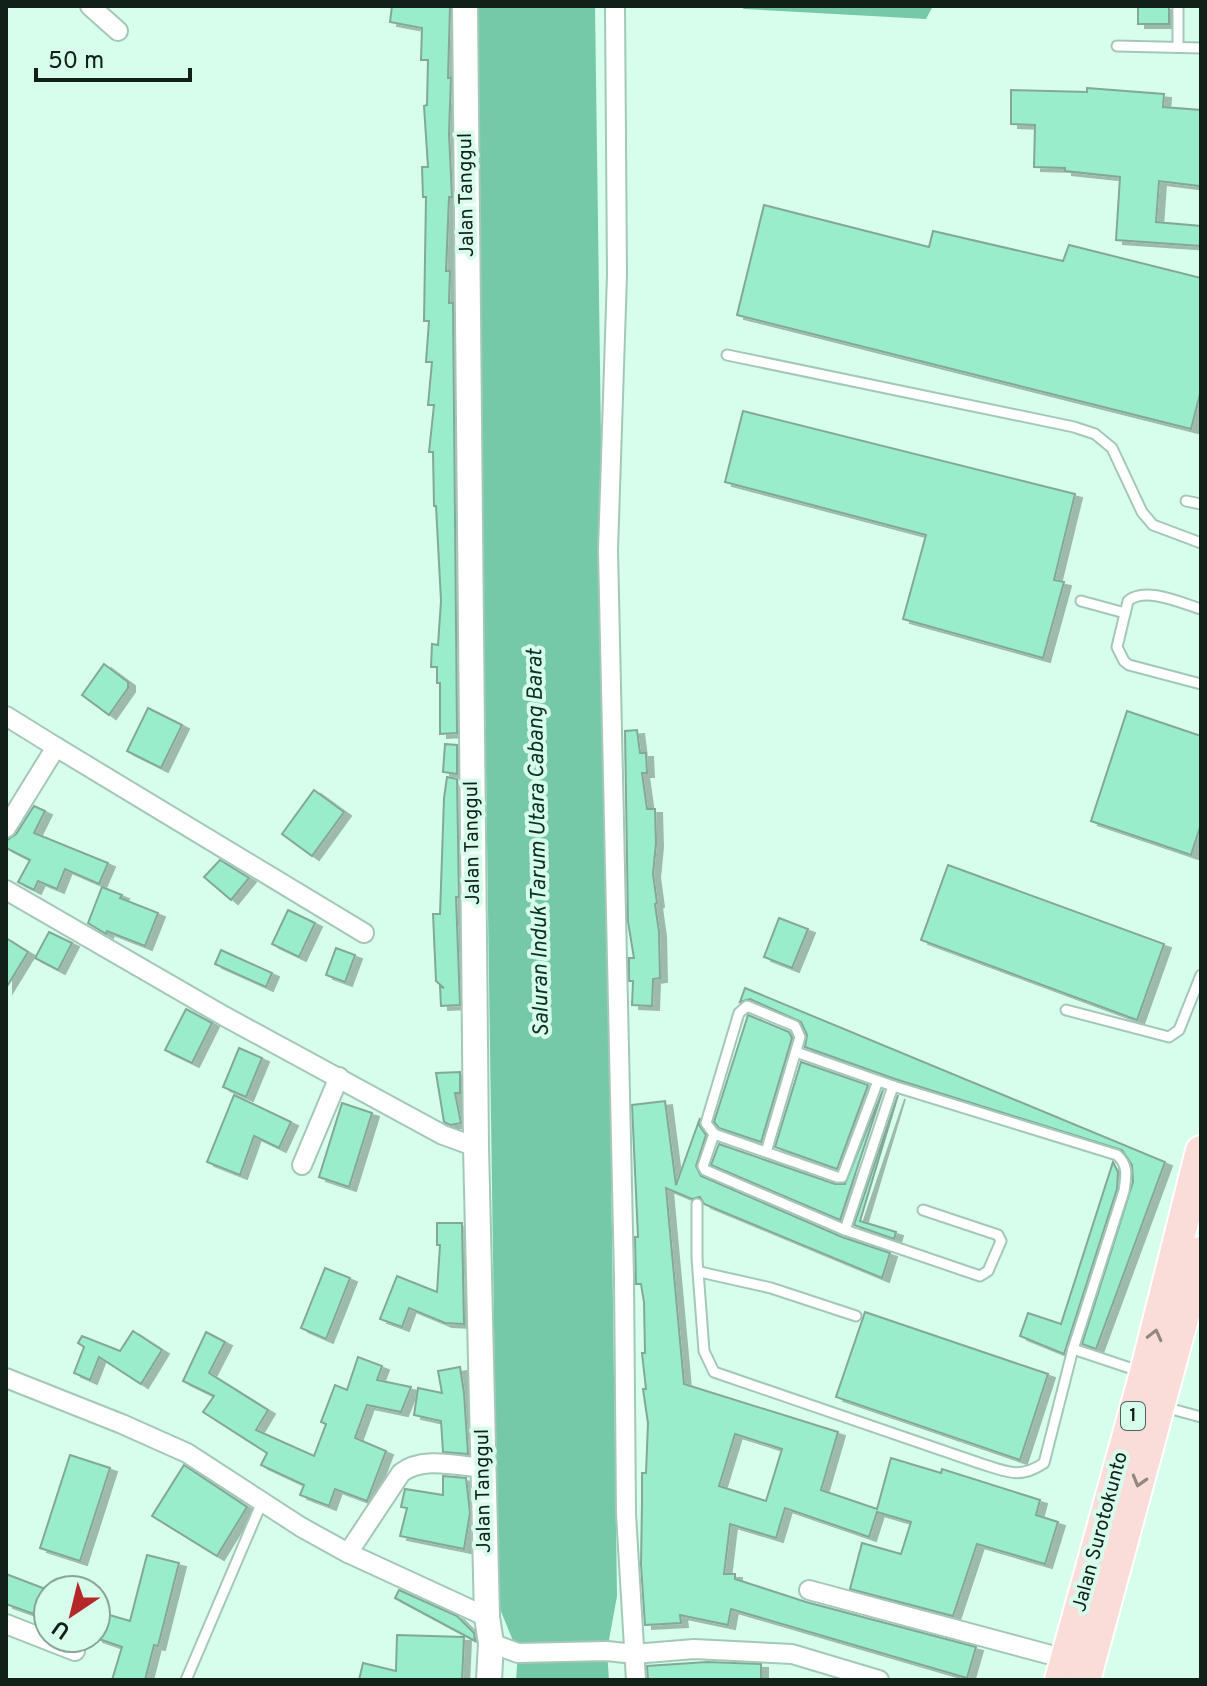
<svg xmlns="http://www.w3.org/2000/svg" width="1207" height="1686" font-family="Overpass,sans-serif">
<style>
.water{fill:#76c9a8}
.building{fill:#99edca;stroke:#84a898;stroke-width:2;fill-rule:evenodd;filter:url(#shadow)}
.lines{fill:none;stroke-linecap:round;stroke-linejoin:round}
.service-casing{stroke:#a4c8b8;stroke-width:13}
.minor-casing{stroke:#a4c8b8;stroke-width:22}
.tertiary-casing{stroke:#a4c8b8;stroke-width:28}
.primary-casing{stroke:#fff;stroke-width:34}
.service{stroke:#fff;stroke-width:9}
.minor{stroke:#fff;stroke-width:18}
.tertiary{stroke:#fff;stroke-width:24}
.primary{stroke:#fadcd8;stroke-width:30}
.oneway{stroke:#928782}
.labels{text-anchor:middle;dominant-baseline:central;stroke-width:8;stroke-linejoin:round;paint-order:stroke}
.shield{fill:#d7fdec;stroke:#4d6259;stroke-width:2}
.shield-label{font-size:18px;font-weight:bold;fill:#12201a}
.street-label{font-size:20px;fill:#12201a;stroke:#d7fdec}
.water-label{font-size:22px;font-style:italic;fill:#0a3124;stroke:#d7fdec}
</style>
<defs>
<filter id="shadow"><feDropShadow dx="7" dy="4" stdDeviation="0" flood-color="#0004"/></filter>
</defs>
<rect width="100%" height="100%" fill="#d7fdec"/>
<!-- water -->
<g class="water">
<polygon points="475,6 595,6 617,1596 607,1651 609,1680 516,1680 518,1653 498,1604"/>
<polygon points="739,6 933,6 926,19 744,9"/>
</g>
<!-- building -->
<g class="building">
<polygon points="392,6 450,6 448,78 451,78 449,134 452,197 449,197 446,271 450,271 449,303 453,303 457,733 440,734 440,683 437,683 437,667 431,667 432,644 438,645 441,601 436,506 434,506 433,452 429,452 434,405 428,405 432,362 426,362 429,321 424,321 426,197 423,197 422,167 428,167 424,106 427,105 428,60 421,60 422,28 390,22"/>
<rect x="1138" y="6" width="31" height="18"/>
<polygon points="1087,88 1164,94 1163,107 1201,110 1200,186 1159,181 1156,222 1201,226 1201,246 1116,240 1120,177 1065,171 1065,168 1034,167 1035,125 1011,124 1011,90 1087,92"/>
<polygon points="764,205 929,247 933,231 1063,261 1069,245 1201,278 1201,390 1191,429 737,315"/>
<polygon points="743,411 1075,494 1054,580 1064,582 1043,658 903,619 926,535 725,482"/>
<polygon points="104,664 128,682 128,688 109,715 82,695"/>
<polygon points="148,708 182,725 161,768 127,751"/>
<polygon points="1127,711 1201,736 1201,824 1191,855 1091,821"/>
<polygon points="637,730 640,753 646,753 647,773 642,773 647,809 655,809 656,843 653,874 657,903 655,904 659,932 660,978 653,979 652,1006 632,1005 633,981 629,981 629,958 634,958 628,922 625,731"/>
<polygon points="445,744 457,745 457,774 443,772"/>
<polygon points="447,777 457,779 459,897 456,897 460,1005 441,1006 440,986 444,988 436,981 433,914 440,914 444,798"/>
<polygon points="314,790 344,812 312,856 282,834"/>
<polygon points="34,806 45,811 34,833 108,863 99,884 65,869 57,889 38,881 34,890 18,882 30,860 6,848 6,841 16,834"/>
<polygon points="220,860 249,878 231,900 204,877"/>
<polygon points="948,865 1164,944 1137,1020 921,940"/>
<polygon points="102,887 122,895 120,898 158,913 145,946 107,931 106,934 88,923"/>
<polygon points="288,910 315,923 299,957 272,944"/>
<polygon points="779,918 808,929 792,968 764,957"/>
<polygon points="49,932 72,943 58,970 35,958"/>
<polygon points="6,938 28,952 6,988"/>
<polygon points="336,948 355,955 345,982 326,975"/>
<polygon points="221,950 272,973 266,987 215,964"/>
<polygon points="745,988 1165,1162 1096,1349 1082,1344 1133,1182 1132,1165 1122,1150 895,1079 805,1047 807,1035 801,1022 750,999 740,1002"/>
<polygon points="186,1009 212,1023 192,1063 165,1050"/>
<polygon points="748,1015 789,1032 792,1038 761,1142 719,1128 714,1122"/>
<polygon points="239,1048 262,1058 246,1097 223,1087"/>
<polygon points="801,1062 868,1085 837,1169 775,1147"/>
<polygon points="460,1072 460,1093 455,1093 461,1123 450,1125 444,1122 436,1073"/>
<polygon points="883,1090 840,1220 711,1165 719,1144 835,1184 845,1184"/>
<polygon points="234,1095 291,1122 279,1148 254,1136 240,1175 207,1162"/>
<polygon points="898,1095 860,1221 896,1232 894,1239 854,1225"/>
<path d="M665 1101 676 1185 700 1118 699 1125 706 1135 696 1166 701 1176 842 1237 890 1253 882 1278 704 1204 700 1197 692 1199 666 1188 684 1384 838 1432 821 1490 877 1509 891 1458 941 1473 942 1469 1040 1500 1036 1515 1058 1522 1045 1564 977 1544 953 1616 850 1589 862 1543 901 1554 911 1522 877 1512 869 1537 785 1508 776 1538 730 1524 724 1574H735V1579L806 1602 976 1647 967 1678 731 1609 728 1625 680 1615 681 1623 645 1625 641 1565 642 1502V1473H646L648 1423 643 1389H646L642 1353H645L644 1302 641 1284H636L635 1237H638L632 1105ZM735 1434 782 1449 766 1501 719 1486Z"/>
<polygon points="342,1103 372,1113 349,1187 319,1177"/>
<polygon points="1113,1162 1118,1172 1117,1189 1064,1354 1020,1336 1028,1313 1061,1324"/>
<polygon points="437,1223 462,1223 464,1324 445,1323 409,1308 402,1327 380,1319 397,1276 437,1292 440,1245 437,1245"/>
<polygon points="325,1268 350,1278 326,1339 301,1328"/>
<polygon points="865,1312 1048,1374 1020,1460 836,1397"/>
<polygon points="133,1331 162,1350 141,1384 99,1357 90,1380 74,1373 84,1347 78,1343 82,1336 120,1351"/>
<polygon points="206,1332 225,1342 209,1373 268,1410 256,1430 314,1456 326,1424 321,1422 335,1385 347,1390 358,1357 382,1366 377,1380 411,1387 401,1412 367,1405 355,1438 386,1451 367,1501 335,1489 329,1506 300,1495 304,1485 261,1465 267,1453 203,1412 214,1396 183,1381"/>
<polygon points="460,1367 464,1393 468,1454 443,1452 441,1421 414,1415 418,1388 442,1393 438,1371"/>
<polygon points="70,1455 110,1468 80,1561 40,1548"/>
<polygon points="184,1465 247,1507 217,1556 152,1516"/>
<polygon points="443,1476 466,1478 470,1513 464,1549 400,1536 407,1508 401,1507 405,1489 443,1495"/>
<polygon points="147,1555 179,1563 158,1646 154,1645 145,1680 112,1680 122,1647 96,1638 96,1611 130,1621"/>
<polygon points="6,1574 48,1590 48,1619 6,1604"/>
<polygon points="399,1590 457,1616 474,1633 475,1641 395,1598"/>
<polygon points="397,1635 464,1637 462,1680 359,1680 363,1663 396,1671"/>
<polygon points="707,1662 761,1664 761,1680 648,1680 647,1666"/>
</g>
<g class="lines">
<defs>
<g id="service">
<polyline points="1178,6 1178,47"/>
<polyline points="1117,46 1201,48"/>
<polyline points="727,355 1074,427 1095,434 1112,448 1142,512 1153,525 1201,543"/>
<polyline points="1186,501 1201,504"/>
<polyline points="1081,601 1125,613"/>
<path d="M1201 609C1181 603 1145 586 1128 601L1117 647 1124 661 1129 665 1201 684"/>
<polyline points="1066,1010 1169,1037 1179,1030 1201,975"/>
<polyline points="796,1052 893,1086"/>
<polyline points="714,1134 703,1166 705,1170 845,1230"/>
<polyline points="766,1152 800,1037 795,1026 747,1006 739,1013 706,1123 714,1134 837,1177 842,1177 878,1081"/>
<path d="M697 1204V1258L704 1351 714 1372 979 1463C1005 1471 1019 1480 1044 1463L1073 1349 1124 1191C1126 1176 1129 1166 1117 1155L893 1086 845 1230 980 1276 988 1271 1001 1241 998 1235 923 1210"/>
<polyline points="700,1272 771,1288 856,1316"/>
<polyline points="1073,1349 1142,1372"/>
<polyline points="1164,1407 1201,1417"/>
<polyline points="186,1680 262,1502"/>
</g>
<g id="minor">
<polyline points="90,6 118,31"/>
<polyline points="615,6 617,275 608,550 624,1277 626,1514 636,1680"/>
<polyline points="6,716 56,747"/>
<polyline points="6,828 56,747 364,933"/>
<polyline points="6,890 224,1016 443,1135 476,1147"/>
<polyline points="302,1165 339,1077"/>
<polyline points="6,1378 122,1424 187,1453 301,1527 348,1553 487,1617"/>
<path d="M348 1553 401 1473C423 1456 457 1466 484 1468"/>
<polyline points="809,1590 1066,1659"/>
<polyline points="6,1624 75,1651"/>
<polyline points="491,1643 518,1653 607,1651 634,1654 694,1649 792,1654 879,1680"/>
</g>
<polyline id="tertiary" points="465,6 476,1147 487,1617 491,1643 489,1680"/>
<g id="primary">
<polyline points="1060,1680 1145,1373 1201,1151"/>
<polyline points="1085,1680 1201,1252"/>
</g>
</defs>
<!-- service casing -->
<use href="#service" class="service-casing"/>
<!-- minor casing -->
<use href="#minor" class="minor-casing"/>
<!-- tertiary casing -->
<use href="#tertiary" class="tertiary-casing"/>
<!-- primary casing -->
<use href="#primary" class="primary-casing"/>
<!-- service -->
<use href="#service" class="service"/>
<!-- minor -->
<use href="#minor" class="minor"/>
<!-- tertiary -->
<use href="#tertiary" class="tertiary"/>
<!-- primary -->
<use href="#primary" class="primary"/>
</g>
<!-- one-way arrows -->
<defs><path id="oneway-chevron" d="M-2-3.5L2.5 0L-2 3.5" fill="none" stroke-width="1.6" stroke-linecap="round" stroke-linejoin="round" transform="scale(2)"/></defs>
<g class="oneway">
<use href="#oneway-chevron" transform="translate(1155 1335) rotate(-76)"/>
<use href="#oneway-chevron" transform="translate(1139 1481) rotate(106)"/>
</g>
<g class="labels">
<!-- shield labels -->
<rect class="shield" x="1121" y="1402" width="24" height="28" rx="6"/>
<g class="shield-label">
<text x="1133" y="1416">1</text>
</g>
<!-- street labels -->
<g class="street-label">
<text transform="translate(467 195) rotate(-91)">Jalan Tanggul</text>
<text transform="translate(473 843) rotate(-91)">Jalan Tanggul</text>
<text transform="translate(484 1491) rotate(-91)">Jalan Tanggul</text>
<text transform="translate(1101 1532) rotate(-75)">Jalan Surotokunto</text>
</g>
<!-- water labels -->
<g class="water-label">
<text transform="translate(539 843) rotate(-91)">Saluran Induk Tarum Utara Cabang Barat</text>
</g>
</g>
<!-- border -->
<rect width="1207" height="1686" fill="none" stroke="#12201a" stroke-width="16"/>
<!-- north arrow -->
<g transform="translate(72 1614) rotate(215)"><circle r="38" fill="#d7fdec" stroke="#88a598" stroke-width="2"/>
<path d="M0-6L14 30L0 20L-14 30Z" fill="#b62728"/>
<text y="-12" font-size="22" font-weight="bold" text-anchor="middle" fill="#12201a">U</text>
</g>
<!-- scale -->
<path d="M36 68v12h154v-12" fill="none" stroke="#12201a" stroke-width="4"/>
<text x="48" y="68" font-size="24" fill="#12201a" stroke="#d7fdec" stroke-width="6" paint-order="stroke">50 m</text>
</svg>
